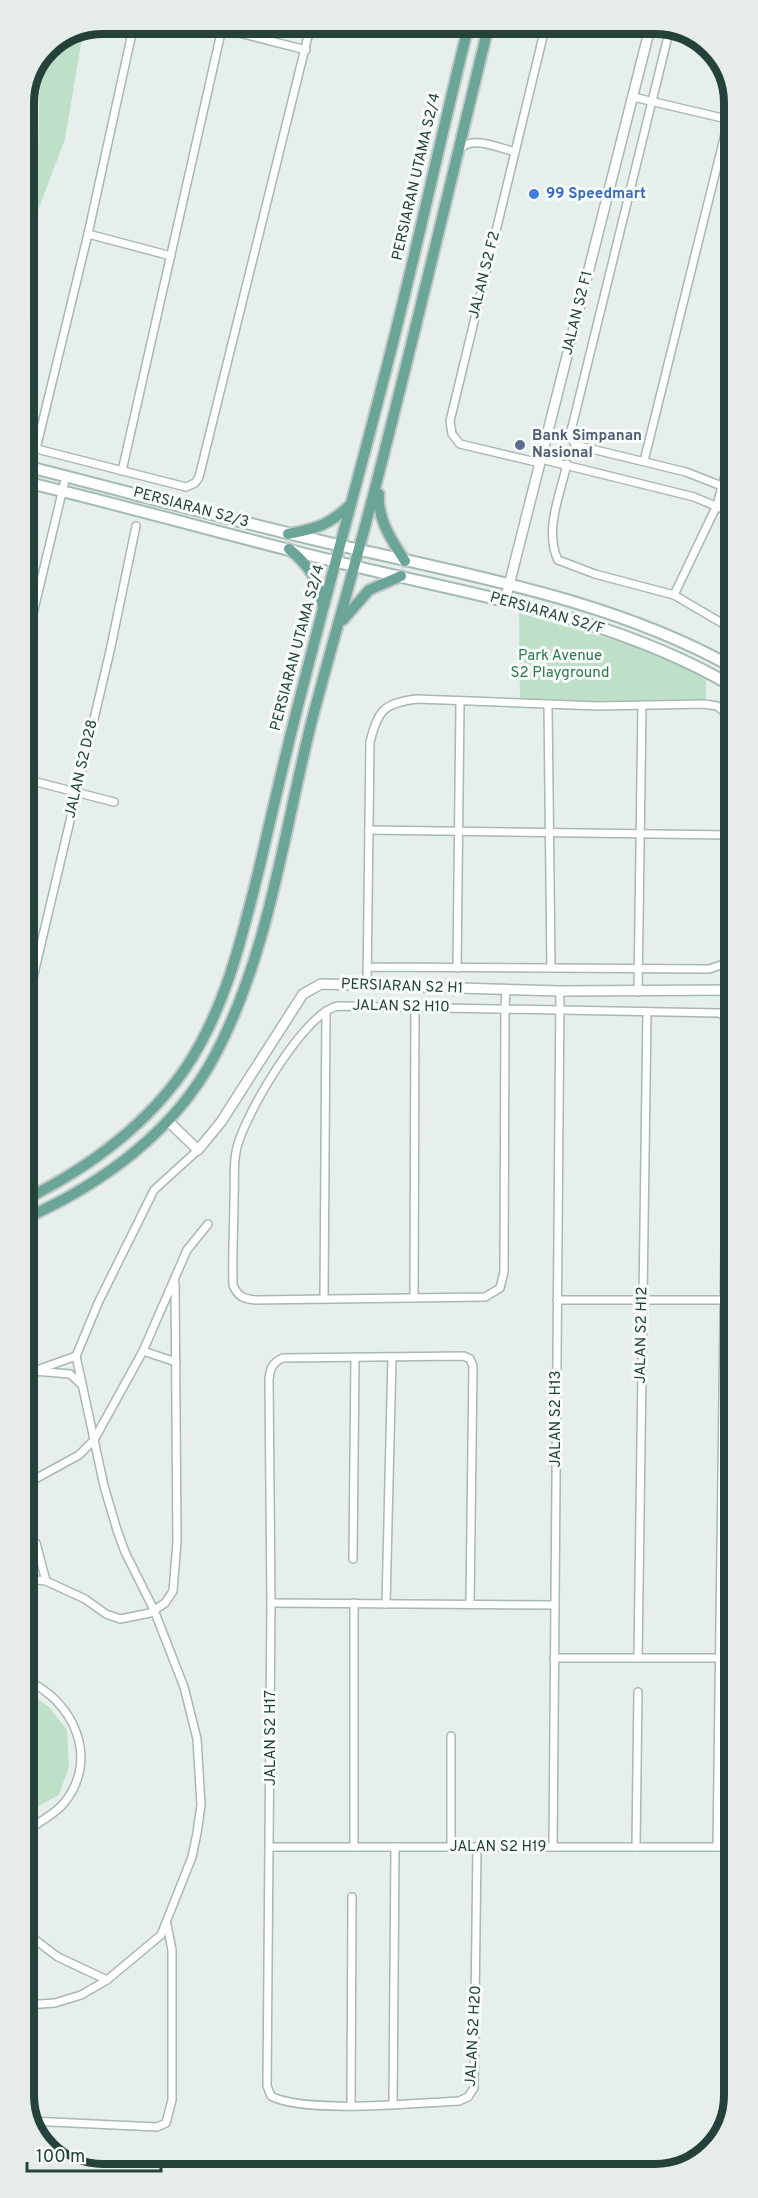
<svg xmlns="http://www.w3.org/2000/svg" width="758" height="2198" font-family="Overpass,sans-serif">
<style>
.green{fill:#bfe0c8}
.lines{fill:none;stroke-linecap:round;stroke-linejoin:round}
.minor-casing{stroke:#a8b8b2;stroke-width:10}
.tertiary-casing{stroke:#a8b8b2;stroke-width:12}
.secondary-casing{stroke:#a4bbb3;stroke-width:14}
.primary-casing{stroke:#c2cac8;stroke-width:14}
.minor{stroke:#fff;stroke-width:7}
.tertiary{stroke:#fff;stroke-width:9}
.secondary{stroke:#fff;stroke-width:10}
.primary{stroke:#6aa596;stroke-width:10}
.shop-dot{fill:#3f7fe0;stroke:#f7fbf9;stroke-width:2}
.service-dot{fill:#5c6f8a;stroke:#f7fbf9;stroke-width:2}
.labels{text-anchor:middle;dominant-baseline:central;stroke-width:6;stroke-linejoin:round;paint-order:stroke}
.street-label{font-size:15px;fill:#24423a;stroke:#f7fbf9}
.shop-label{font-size:15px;font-weight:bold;fill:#366cbe;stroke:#f7fbf9;text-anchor:start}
.service-label{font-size:15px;font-weight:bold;fill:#4e5e75;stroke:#f7fbf9;text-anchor:start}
.park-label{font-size:15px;fill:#2d7a4b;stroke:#f7fbf9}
.rim{fill:none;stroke:#24423a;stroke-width:8}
</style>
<rect width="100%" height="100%" fill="#e6efeb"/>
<!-- green -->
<g class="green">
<polygon points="83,32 65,139 37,213 40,63 48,47"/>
<polygon points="519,613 672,657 706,674 706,702 595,705 520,702"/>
<polygon points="26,1691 49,1707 67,1730 69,1767 59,1795 26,1813"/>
</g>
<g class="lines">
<defs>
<g id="minor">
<polyline points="204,24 306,50"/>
<polyline points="620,24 649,32"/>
<polyline points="670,28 570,435 575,445 686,472 732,490"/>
<polyline points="633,97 731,120"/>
<path d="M460 149C472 135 500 148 515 152"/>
<polyline points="88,234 171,256"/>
<polyline points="25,446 186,487 195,483 199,477 311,24"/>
<polyline points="36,449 88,234 134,24"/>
<polyline points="541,459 694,497 732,513"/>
<polyline points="644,461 731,110"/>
<polyline points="540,463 460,444 452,434 450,421 546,24"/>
<path d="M567 464C560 495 544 531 558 560L595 574 674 595 732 629"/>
<polyline points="122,471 223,24"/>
<polyline points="674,595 717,505 732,449"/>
<polyline points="25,647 66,476"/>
<polyline points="548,704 551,967"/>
<polyline points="25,779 114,802"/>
<polyline points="369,830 730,835"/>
<polyline points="457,968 460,703"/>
<path d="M367 986 370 742C378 710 384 703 417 699L598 706 704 704 717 706 729 716V947L724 964 709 969 367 967"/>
<path d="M506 990 505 1009 504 1272 500 1288 485 1297 256 1300C244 1299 238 1297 233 1285 232 1256 234 1227 234 1198 235 1183 233 1167 236 1152 241 1120 305 1011 338 1006L719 1013 725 1016 728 1023 717 1847"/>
<polyline points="638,992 642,705"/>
<polyline points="25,1012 110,651 136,526"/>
<polyline points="414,1298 415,1007"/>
<polyline points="324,1299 326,1011"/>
<polyline points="557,1300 725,1300"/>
<polyline points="143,1351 176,1362"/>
<polyline points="34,1371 70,1374 81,1384"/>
<polyline points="26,1374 76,1356"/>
<polyline points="26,1484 79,1455 94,1440 143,1351 187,1250 208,1224"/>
<polyline points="36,1543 46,1581"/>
<polyline points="353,1559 355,1357"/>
<polyline points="26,1579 46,1581 85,1599 106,1614 120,1619 150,1613 165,1603 173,1591 177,1542 175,1283"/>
<polyline points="271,1603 555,1605"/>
<polyline points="386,1604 392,1357"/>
<path d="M470 1604 473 1366 470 1359 464 1356 283 1358C272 1363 270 1368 269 1380L271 1603 267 2086 271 2096C304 2114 417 2103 459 2101L468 2097 474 2088 477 1847"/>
<polyline points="554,1658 719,1658"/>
<polyline points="638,1658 647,1012"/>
<path d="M26 1680C74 1701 100 1759 64 1803 55 1814 38 1823 26 1831"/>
<polyline points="451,1736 451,1847"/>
<polyline points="270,1847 734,1847"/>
<polyline points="354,1847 354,1603"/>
<polyline points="553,1847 560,991"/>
<polyline points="636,1847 638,1692"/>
<polyline points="26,1933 58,1957 107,1980"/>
<polyline points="26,2005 55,2003 81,1995 107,1980 161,1935 192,1857 197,1833 201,1805 197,1739 184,1687 154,1610 125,1552 117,1530 104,1486 76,1356 99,1301 154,1190 198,1150"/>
<polyline points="393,2104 395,1847"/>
<polyline points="351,2105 352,1897"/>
<polyline points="30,2121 157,2127 166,2123 172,2100 172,1950 167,1925"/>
</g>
<g id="tertiary">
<polyline points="505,601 651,24"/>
<polyline points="169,1122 198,1150 221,1122 303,994 321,984 560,991 733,990"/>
</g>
<g id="secondary">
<path d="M25 466C129 492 233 521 338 545 469 575 615 601 732 667"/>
<path d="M25 482C135 508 244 540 354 566 482 597 617 618 732 686"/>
</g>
<g id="primary">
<path d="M379 494C377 519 392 541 405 561"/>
<path d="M288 534C317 528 328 526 351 504"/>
<path d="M289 549C310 566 318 580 323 606"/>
<polyline points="343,620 369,590 401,576"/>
<path d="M26 1199C88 1168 145 1127 185 1069 225 1010 242 938 259 869 273 808 287 747 303 686 333 568 366 452 395 334 421 231 443 127 469 24"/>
<path d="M26 1218C102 1184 174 1132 214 1057 269 955 284 830 312 720 334 636 359 553 380 469 418 321 453 172 489 24"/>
</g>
</defs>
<!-- minor casing -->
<use href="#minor" class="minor-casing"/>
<!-- tertiary casing -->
<use href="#tertiary" class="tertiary-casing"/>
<!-- secondary casing -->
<use href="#secondary" class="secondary-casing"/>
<!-- primary casing -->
<use href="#primary" class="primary-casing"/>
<!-- minor -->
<use href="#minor" class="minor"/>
<!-- tertiary -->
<use href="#tertiary" class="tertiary"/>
<!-- secondary -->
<use href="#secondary" class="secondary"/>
<!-- primary -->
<use href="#primary" class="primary"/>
</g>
<!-- markers -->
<circle class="shop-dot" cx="534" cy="194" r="6"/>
<circle class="service-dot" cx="520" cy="445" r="6"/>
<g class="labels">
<!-- street labels -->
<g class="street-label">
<text transform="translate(417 177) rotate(-77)">PERSIARAN UTAMA S2/4</text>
<text transform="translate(485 275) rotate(-76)">JALAN S2 F2</text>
<text transform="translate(578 313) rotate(-76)">JALAN S2 F1</text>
<text transform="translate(191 508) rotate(15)">PERSIARAN S2/3</text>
<text transform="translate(547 614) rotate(16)">PERSIARAN S2/F</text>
<text transform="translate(298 648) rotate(-75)">PERSIARAN UTAMA S2/4</text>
<text transform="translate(82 769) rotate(-77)">JALAN S2 D28</text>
<text transform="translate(402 987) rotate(2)">PERSIARAN S2 H1</text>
<text transform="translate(401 1007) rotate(1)">JALAN S2 H10</text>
<text transform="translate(642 1335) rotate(-89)">JALAN S2 H12</text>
<text transform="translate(556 1419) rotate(-90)">JALAN S2 H13</text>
<text transform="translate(271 1738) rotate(-90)">JALAN S2 H17</text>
<text x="498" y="1847">JALAN S2 H19</text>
<text transform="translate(474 2036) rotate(-87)">JALAN S2 H20</text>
</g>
<!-- shop labels -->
<g class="shop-label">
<text x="546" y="194">99 Speedmart</text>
</g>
<!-- service labels -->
<g class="service-label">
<text x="532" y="436">Bank Simpanan<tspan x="532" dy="17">Nasional</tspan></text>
</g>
<!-- park labels -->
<g class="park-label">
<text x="560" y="656">Park Avenue<tspan x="560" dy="17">S2 Playground</tspan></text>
</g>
</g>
<!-- crop -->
<path d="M0 0H758V2198H0ZM103 34H655A69 69 0 0 1 724 103V2095A69 69 0 0 1 655 2164H103A69 69 0 0 1 34 2095V103A69 69 0 0 1 103 34Z" fill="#e6ecea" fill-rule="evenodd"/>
<path class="rim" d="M103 34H655A69 69 0 0 1 724 103V2095A69 69 0 0 1 655 2164H103A69 69 0 0 1 34 2095V103A69 69 0 0 1 103 34Z"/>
<!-- scale -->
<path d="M27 2162v9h134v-9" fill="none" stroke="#24423a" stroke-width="3"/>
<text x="36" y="2162" font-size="18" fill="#24423a" stroke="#f7fbf9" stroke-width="4.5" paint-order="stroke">100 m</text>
</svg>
